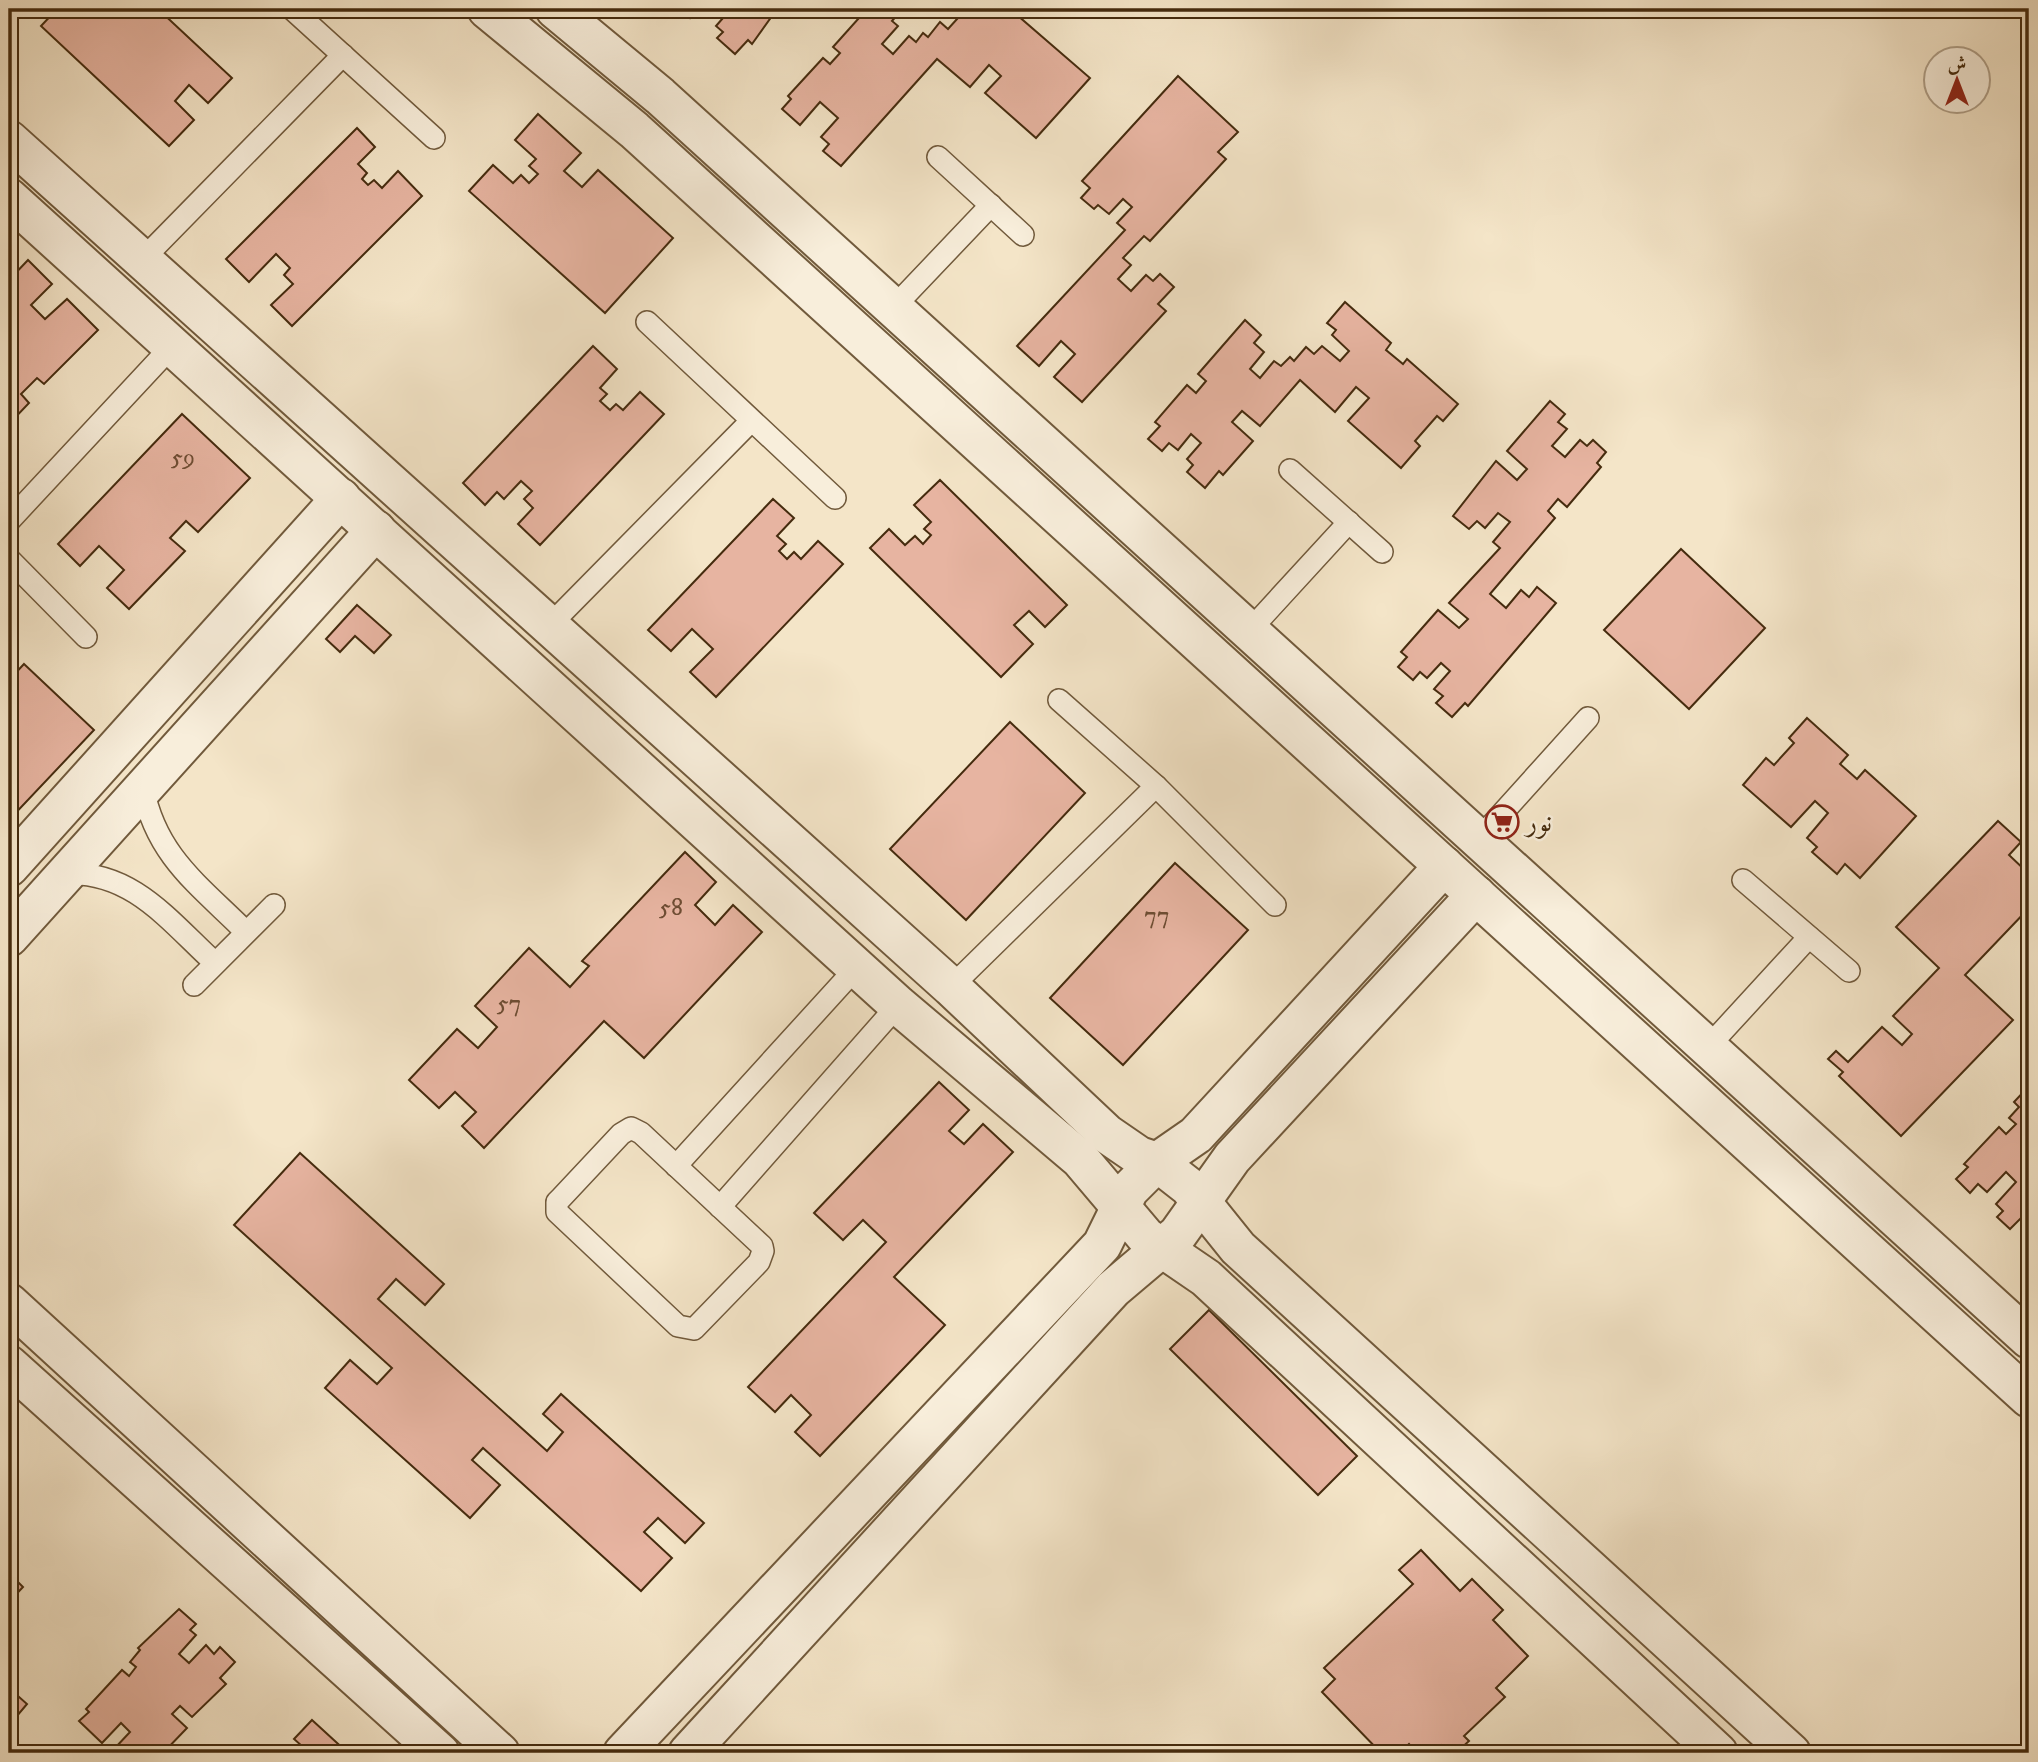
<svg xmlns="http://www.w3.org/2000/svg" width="2038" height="1762" font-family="'IM FELL DW Pica',Amiri,serif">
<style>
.building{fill:#e7b4a1;stroke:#452b0e;stroke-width:2}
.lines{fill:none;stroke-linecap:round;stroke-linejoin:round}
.service-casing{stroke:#715a3c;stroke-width:24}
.minor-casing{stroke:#715a3c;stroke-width:42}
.service{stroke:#f8eedb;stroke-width:21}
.minor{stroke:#f8eedb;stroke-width:38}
.labels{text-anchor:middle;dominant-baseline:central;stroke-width:5;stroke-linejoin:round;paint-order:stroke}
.number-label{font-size:24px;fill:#6e4d33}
.poi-label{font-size:28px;fill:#452b0e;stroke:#f8eedb;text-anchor:start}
</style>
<rect width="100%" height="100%" fill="#f4e5c8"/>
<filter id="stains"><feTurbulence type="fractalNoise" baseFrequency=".00286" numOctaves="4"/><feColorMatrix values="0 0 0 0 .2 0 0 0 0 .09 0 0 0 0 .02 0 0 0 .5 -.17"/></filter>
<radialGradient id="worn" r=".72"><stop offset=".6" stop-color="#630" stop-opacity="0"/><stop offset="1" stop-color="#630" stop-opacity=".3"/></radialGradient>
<!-- building -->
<g class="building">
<polygon points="57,9 66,9 74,17 82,9 158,9 232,78 208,103 189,85 175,101 194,120 169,146 41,26"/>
<polygon points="680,9 711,9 705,15 698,9 690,18"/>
<polygon points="728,9 777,9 752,44 748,40 735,54 717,38 723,32 716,26 730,10"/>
<polygon points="867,9 893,9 898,14 892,21 898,26 882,44 893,54 909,36 916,42 923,33 928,37 940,22 948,29 966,9 1010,9 1090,78 1036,138 985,93 1001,76 989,65 970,87 937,59 841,166 823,151 829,144 821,137 838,118 820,102 800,125 782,109 791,99 788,96 823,58 830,64 840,53 833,47"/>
<polygon points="1178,76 1238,132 1218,152 1226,159 1150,241 1144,236 1123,258 1131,265 1118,279 1131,291 1146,275 1153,281 1160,274 1174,287 1158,304 1166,311 1082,402 1054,377 1075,354 1061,341 1039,366 1017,346 1125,230 1117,223 1132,207 1123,199 1109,214 1098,205 1094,209 1081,198 1090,188 1082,181"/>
<polygon points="538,114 581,153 564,171 582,187 598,170 673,238 605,313 469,191 493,165 513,183 521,175 529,183 538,174 529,166 536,159 515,140"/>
<polygon points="357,128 375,147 358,164 367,173 362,179 368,185 374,180 382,188 398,171 422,196 292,326 271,305 293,284 284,275 290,268 276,254 249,282 226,259"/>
<polygon points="28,260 52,284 31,305 45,319 67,299 98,330 44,384 37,378 21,394 29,403 9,424 9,280"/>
<polygon points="1345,302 1391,343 1386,350 1403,364 1407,359 1458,404 1443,421 1437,416 1415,441 1420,446 1401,468 1348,421 1369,398 1356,387 1335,412 1300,380 1260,426 1242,411 1232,422 1253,441 1223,475 1219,471 1205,488 1187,472 1193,465 1187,459 1201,443 1191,434 1178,450 1169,443 1162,451 1148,439 1160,426 1155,422 1187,385 1196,393 1206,381 1198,374 1245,320 1261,335 1254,343 1264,352 1250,369 1260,378 1274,361 1281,366 1290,357 1294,361 1306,347 1314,354 1322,346 1340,361 1349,351 1332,335 1336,330 1327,323"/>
<polygon points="593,346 617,369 600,388 607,394 600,401 610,410 616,404 623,410 640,392 664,414 540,545 518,524 533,508 524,499 532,491 521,481 504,499 497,492 485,505 463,483"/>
<polygon points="1550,401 1565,414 1558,422 1567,429 1552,446 1565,457 1580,440 1587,446 1593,440 1606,452 1597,463 1601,467 1567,507 1558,499 1548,511 1555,518 1490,594 1506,608 1521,590 1529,597 1537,587 1556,603 1468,706 1465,703 1452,717 1436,703 1443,696 1434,689 1450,671 1441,663 1427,678 1420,672 1413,680 1398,667 1407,657 1401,652 1438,610 1459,628 1468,619 1449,603 1500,548 1493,542 1510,522 1498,513 1485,528 1477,521 1469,529 1453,516 1496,461 1517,480 1527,469 1507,451"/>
<polygon points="182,414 250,478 198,532 186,521 170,538 185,551 129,609 107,588 124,570 99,546 80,566 58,544"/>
<polygon points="940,480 1067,605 1045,627 1029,611 1014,625 1033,644 1001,677 870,548 889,529 905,545 915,536 923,544 931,535 924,529 931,522 914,505"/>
<polygon points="773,499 794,518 777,536 786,544 779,551 787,559 794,552 801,559 818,541 843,564 716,697 690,672 713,649 692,629 671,651 648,630"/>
<polygon points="1681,549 1765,628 1689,709 1604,630"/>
<polygon points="357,605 391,635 374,653 355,636 340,652 326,639"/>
<polygon points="24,664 94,730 9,820 9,680"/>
<polygon points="1807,718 1848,755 1840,764 1857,779 1865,770 1916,816 1860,878 1845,864 1837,874 1812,852 1817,847 1807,838 1828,813 1815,801 1791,827 1743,785 1766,758 1774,765 1794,743 1789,738"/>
<polygon points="1010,722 1085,793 966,920 890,849"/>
<polygon points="1998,821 2021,842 2009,855 2029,874 2029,908 1965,975 2013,1020 1901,1136 1839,1076 1843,1072 1828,1059 1836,1051 1848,1062 1882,1027 1902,1045 1912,1034 1893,1016 1939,968 1896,927"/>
<polygon points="685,852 716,882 695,905 715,925 733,905 762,932 644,1058 604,1021 484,1148 462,1126 476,1112 455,1092 439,1108 409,1080 457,1029 478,1048 497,1027 475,1006 529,948 570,987 589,966 582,961"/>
<polygon points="1175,863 1248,930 1123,1065 1050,998"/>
<polygon points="939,1082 969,1110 949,1131 964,1144 983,1124 1013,1152 894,1277 945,1325 820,1456 795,1432 811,1415 791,1395 775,1412 748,1387 886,1242 863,1220 843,1240 814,1213"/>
<polygon points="2029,1086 2029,1219 2024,1215 2010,1229 1997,1217 2003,1211 1996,1204 2016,1182 2006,1172 1987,1192 1978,1184 1970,1193 1956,1179 1968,1167 1964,1164 1999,1127 2006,1134 2016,1124 2009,1118 2019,1107 2014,1102"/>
<polygon points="300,1153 444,1284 425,1305 396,1279 378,1299 547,1451 563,1432 543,1414 561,1394 704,1523 685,1543 658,1518 644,1532 672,1558 641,1591 483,1448 472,1460 500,1485 470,1518 325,1388 350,1360 377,1384 392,1368 234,1225"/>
<polygon points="1209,1310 1357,1456 1318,1495 1170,1349"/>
<polygon points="1421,1550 1460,1591 1472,1579 1503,1610 1493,1620 1528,1656 1496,1688 1505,1697 1464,1736 1469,1741 1456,1753 1449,1753 1441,1745 1432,1753 1417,1753 1409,1744 1400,1753 1381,1753 1322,1692 1335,1679 1324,1668 1413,1584 1399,1570"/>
<polygon points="9,1573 23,1587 9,1602"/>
<polygon points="179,1609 196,1624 190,1630 196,1635 179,1654 189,1663 206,1645 214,1654 220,1647 235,1662 220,1678 226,1684 192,1717 180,1706 172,1714 187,1728 163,1753 121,1753 115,1748 130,1732 121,1723 102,1743 79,1721 89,1712 86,1709 122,1670 129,1676 136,1667 130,1662 140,1650 138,1648"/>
<polygon points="9,1688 27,1704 11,1723 16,1727 9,1734"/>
<polygon points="312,1720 348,1753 297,1752 302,1746 294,1739"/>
</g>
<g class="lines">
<defs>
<g id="service">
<polyline points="292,9 434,138"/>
<polyline points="938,157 1023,235"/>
<polyline points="142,260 343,55"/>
<polyline points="893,308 991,205"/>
<polyline points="647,322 835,498"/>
<polyline points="1290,470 1382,552"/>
<polyline points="9,521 172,346"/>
<polyline points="9,559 86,637"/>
<polyline points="549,626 751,421"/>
<polyline points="1249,631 1349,522"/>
<polyline points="1059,700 1156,786 1275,905"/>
<path d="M143 788C156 856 199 885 246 932"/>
<polyline points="1479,839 1588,718"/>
<path d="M65 874C132 870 170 922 215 963"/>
<polyline points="1743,880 1849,971"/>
<polyline points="194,985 274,905"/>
<polyline points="951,987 1156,786"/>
<polyline points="1708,1047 1809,937"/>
<polygon points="631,1128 641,1133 762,1246 763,1251 759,1262 694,1329 678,1326 557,1212 557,1202 561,1198 621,1134"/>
<polyline points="676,1166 857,967"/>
<polyline points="720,1207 898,1005"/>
</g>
<g id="minor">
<polyline points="487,9 634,130 2029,1398"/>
<polyline points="555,9 660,96 2029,1339"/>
<polyline points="9,140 951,987 1107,1134 1139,1156 1157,1162 1189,1187 1238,1248 1791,1753"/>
<polyline points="9,198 898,1005 1080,1159 1146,1237 1206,1278 1718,1753"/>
<polyline points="9,867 341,498"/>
<polyline points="9,937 376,530"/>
<polyline points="9,1303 500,1753"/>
<polyline points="9,1365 440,1753"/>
<polyline points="623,1753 1102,1245 1129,1190 1157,1162 1196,1135 1444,866"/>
<polyline points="688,1753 1113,1289 1178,1234 1232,1158 1476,895"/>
</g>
</defs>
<!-- service casing -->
<use href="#service" class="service-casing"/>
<!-- minor casing -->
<use href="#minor" class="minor-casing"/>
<!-- service -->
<use href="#service" class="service"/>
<!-- minor -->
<use href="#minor" class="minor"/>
</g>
<!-- icons -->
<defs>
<symbol id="supermarket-ring" viewBox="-11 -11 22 22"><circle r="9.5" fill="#f8eedb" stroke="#8f2418" stroke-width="1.5"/><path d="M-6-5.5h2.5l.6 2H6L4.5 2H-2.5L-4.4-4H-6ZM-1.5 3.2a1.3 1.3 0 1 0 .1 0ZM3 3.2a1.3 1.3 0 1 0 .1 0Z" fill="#8f2418"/></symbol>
</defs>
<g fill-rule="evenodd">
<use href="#supermarket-ring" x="1483" y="803" width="38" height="38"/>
</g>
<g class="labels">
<!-- number labels -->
<g class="number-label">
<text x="183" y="458">59</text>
<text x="671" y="908">58</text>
<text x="1157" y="916">77</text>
<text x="509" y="1004">57</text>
</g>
<!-- poi labels -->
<g class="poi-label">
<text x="1526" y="822">نور</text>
</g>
</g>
<!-- margin -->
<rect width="2038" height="1762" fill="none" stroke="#f4e5c8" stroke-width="35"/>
<rect x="10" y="10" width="2017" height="1741" fill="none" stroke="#452b0e" stroke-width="3.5"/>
<rect x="18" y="18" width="2003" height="1727" fill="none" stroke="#452b0e" stroke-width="2"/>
<!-- north arrow -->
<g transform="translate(1957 80)"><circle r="33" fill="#f8eedb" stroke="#b0a089" stroke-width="2"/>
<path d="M0-5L12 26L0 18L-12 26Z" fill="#8f2418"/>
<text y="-10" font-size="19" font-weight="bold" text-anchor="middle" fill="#452b0e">ش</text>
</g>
<rect width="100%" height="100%" filter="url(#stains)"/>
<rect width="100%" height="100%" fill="url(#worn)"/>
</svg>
